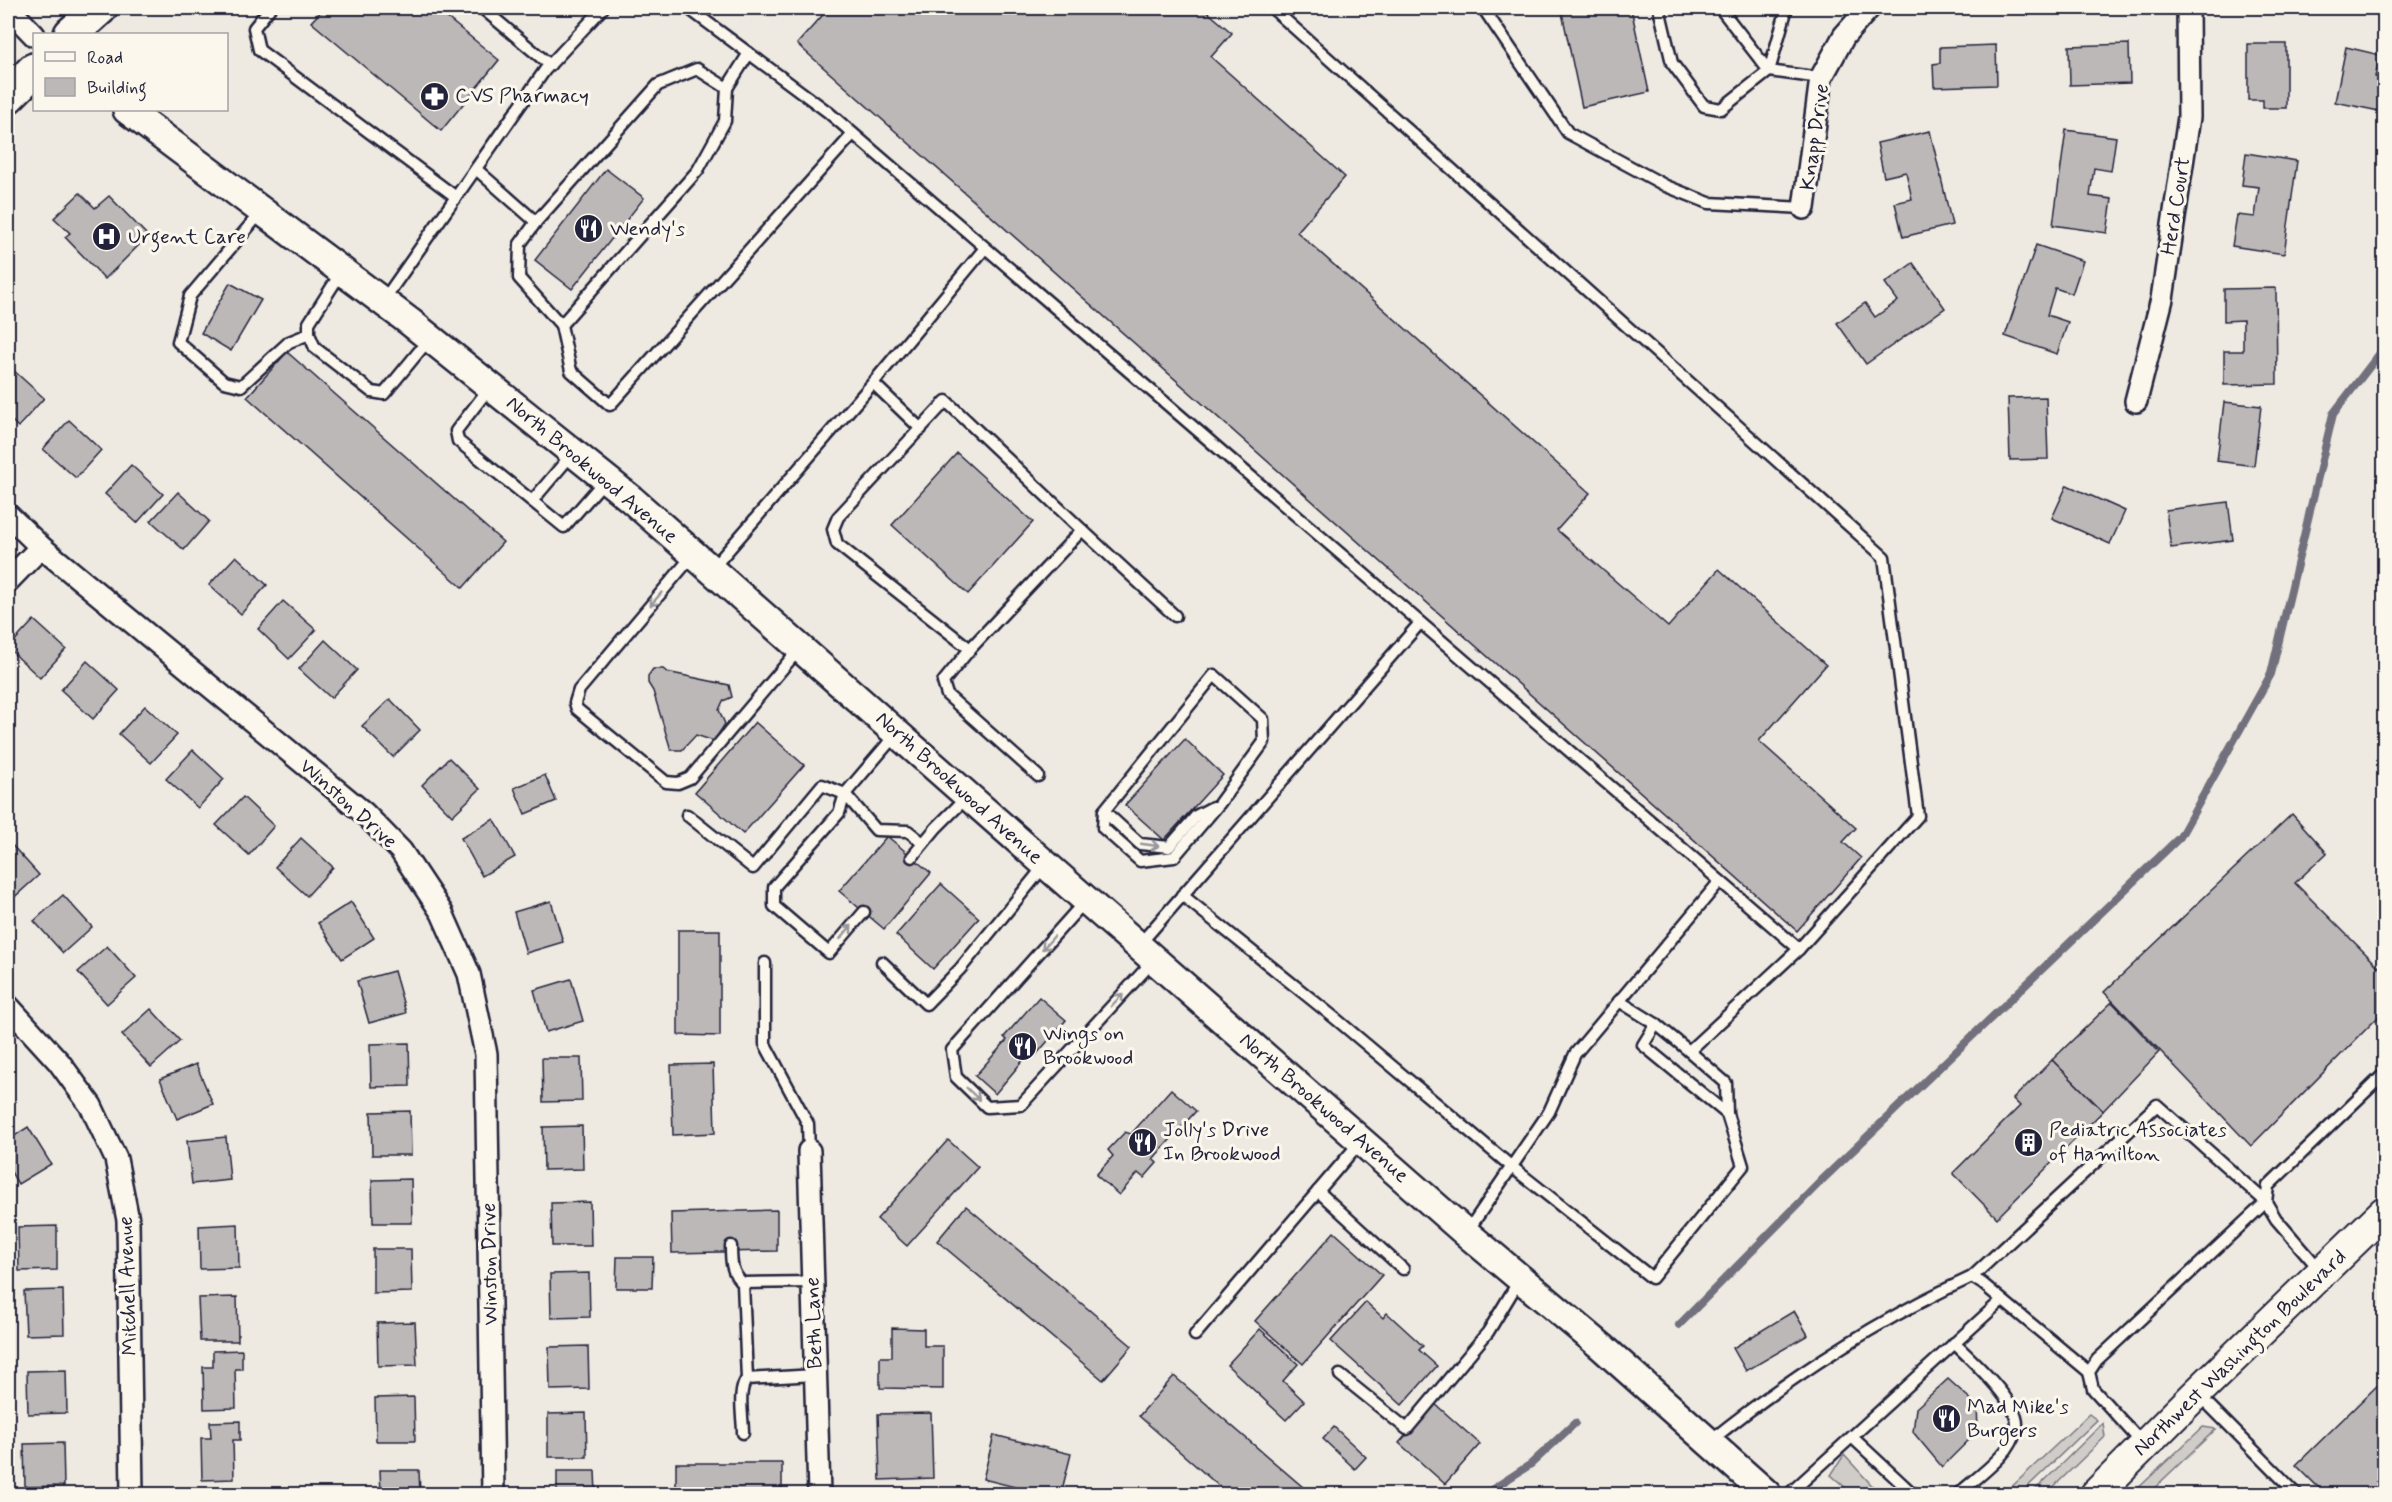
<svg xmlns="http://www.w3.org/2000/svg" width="2392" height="1502" font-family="Mynerve,sans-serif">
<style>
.green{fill:#d0cdc9;stroke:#797882;stroke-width:1.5}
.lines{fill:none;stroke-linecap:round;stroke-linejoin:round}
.stream{stroke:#716f7c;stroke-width:8}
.building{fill:#bcb8b8;stroke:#22223b;stroke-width:1.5}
.service-casing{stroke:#22223b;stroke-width:15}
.minor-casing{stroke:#22223b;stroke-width:26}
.tertiary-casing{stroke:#22223b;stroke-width:32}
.secondary-casing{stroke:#22223b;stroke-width:34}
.primary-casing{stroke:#22223b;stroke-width:38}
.service{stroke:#fbf7ec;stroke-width:10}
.minor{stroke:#fbf7ec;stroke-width:21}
.tertiary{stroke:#fbf7ec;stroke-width:27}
.secondary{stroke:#fbf7ec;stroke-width:30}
.primary{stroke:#fbf7ec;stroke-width:33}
.oneway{stroke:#99979c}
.labels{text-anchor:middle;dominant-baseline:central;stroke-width:6;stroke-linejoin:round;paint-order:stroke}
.poi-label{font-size:21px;fill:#22223b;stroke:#fbf7ec;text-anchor:start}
.street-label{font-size:21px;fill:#22223b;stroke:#fbf7ec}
</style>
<rect width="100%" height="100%" fill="#eeeae2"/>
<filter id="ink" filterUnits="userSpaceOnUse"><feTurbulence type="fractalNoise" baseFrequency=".0167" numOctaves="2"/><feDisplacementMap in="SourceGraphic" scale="12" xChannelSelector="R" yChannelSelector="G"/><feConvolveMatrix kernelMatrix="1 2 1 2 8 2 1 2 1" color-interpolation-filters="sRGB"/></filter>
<g filter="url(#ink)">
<!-- green -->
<g class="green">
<polygon points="2089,1414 2097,1420 2020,1494 2004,1494"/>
<polygon points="2103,1423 2105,1437 2046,1494 2031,1494"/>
<polygon points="2203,1427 2216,1429 2148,1494 2132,1494"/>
<polygon points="1844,1455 1880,1494 1853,1494 1831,1475"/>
</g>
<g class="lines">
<!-- stream -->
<g class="stream">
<polyline points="1679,1325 1822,1180 2180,837 2271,674 2333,414 2384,348"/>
<polyline points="1485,1494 1531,1464 1575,1423"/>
</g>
</g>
<!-- building -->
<g class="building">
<polygon points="324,8 435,8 499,60 441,131 311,22"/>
<polygon points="829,8 1152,8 1159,14 1165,8 1203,8 1232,33 1211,57 1345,177 1297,232 1590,493 1557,530 1668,627 1719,569 1826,665 1759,741 1856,828 1843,842 1861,858 1797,931 797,44"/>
<polygon points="1561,8 1631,8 1649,92 1582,107"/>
<polygon points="2129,44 2130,83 2070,85 2069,46"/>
<polygon points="2248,44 2286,44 2286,108 2263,108 2263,100 2248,100"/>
<polygon points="1996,45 1997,85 1934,87 1933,64 1940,63 1940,47"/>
<polygon points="2346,47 2380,55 2375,77 2384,79 2384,112 2335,102"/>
<polygon points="2066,130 2116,137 2111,171 2094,168 2090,196 2112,199 2107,233 2053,225"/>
<polygon points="1930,131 1952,225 1903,237 1895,203 1912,199 1906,172 1884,177 1877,143"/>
<polygon points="2246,153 2297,161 2284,254 2232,246 2237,215 2255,217 2259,187 2242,185"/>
<polygon points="606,169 644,198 572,289 535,260"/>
<polygon points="80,193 95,208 109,196 148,236 105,279 65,237 70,233 54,218"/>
<polygon points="2036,245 2083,261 2072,294 2055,288 2047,315 2068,322 2057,354 2005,336"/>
<polygon points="1913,263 1945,308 1866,364 1837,323 1865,303 1875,317 1898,301 1885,283"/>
<polygon points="230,283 261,300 231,351 201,333"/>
<polygon points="2276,288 2277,384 2224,385 2224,351 2243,351 2243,320 2224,321 2224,289"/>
<polygon points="287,352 503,542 463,588 247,397"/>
<polygon points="12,369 44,398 18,427 8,417 8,374"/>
<polygon points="2046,397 2048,459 2010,460 2008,398"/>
<polygon points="2224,402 2261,406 2254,466 2217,461"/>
<polygon points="69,420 101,450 76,478 43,449"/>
<polygon points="957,453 1033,522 968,594 892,525"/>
<polygon points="131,465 163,494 137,523 105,494"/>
<polygon points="2067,485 2125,511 2110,544 2052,518"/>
<polygon points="178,492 209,521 184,550 151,521"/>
<polygon points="2228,502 2233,540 2171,548 2166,510"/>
<polygon points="236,556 267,585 241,614 209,585"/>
<polygon points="283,601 316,630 289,659 258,629"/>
<polygon points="34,620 66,649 40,678 8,648"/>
<polygon points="325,640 357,670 331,698 299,669"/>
<polygon points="87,661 119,690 93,719 61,690"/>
<polygon points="653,669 663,669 667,672 729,685 732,697 723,701 719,710 725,724 714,741 696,735 682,750 671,750 653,691 648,683 648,676"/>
<polygon points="390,699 420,730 393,757 362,726"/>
<polygon points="145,706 177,735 151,763 119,734"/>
<polygon points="755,722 804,765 743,834 695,792"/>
<polygon points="1185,739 1223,775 1164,840 1125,805"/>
<polygon points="193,750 224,779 198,808 166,779"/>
<polygon points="449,758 480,789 452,816 422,785"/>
<polygon points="545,775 556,801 525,814 514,788"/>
<polygon points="243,797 274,826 249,855 216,825"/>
<polygon points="2292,814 2327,853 2295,883 2384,972 2384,1011 2251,1146 2104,992"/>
<polygon points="494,819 515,857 482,876 461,838"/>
<polygon points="887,836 931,873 884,929 839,891"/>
<polygon points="301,838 333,867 307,896 275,867"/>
<polygon points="10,843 39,875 10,901 8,898 8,845"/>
<polygon points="941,884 979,918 933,969 896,935"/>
<polygon points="63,895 92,927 63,953 34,921"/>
<polygon points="551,901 563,942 526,953 514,912"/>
<polygon points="351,902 374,938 342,959 318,923"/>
<polygon points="678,930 720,930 720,1036 678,1035"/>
<polygon points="107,946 136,978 107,1004 78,972"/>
<polygon points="394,971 406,1013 369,1023 357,981"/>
<polygon points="571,979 583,1021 546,1032 534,990"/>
<polygon points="1039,997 1066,1020 1035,1056 1030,1052 995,1094 975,1076 1007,1040 1004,1037"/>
<polygon points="2112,1002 2159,1052 2103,1111 2052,1060"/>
<polygon points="151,1009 180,1041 151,1067 122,1035"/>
<polygon points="409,1043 410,1086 371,1087 370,1044"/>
<polygon points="542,1058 581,1058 582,1101 543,1102"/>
<polygon points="2052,1060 2103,1111 1997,1218 1953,1173 2020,1106 2013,1099"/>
<polygon points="196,1064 213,1104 177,1119 160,1079"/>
<polygon points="713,1064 715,1133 673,1135 671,1065"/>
<polygon points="1171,1089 1196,1111 1153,1159 1157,1163 1144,1178 1138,1173 1119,1195 1096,1175 1113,1156 1108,1150 1125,1132 1131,1134"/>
<polygon points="410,1111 411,1155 372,1155 371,1112"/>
<polygon points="582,1126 583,1169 544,1170 543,1127"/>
<polygon points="28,1127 51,1164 18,1184 8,1167 8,1140"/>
<polygon points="226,1137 230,1180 192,1184 187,1141"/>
<polygon points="948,1140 978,1167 907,1246 877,1219"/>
<polygon points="411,1179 412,1223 373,1223 372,1180"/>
<polygon points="590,1202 591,1246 552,1246 551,1203"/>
<polygon points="966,1206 1132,1346 1103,1380 937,1241"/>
<polygon points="777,1210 777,1251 672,1253 671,1213"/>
<polygon points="238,1224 239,1268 200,1269 199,1226"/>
<polygon points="57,1226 57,1270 19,1271 18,1227"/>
<polygon points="1334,1232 1382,1275 1303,1364 1255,1321"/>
<polygon points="373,1249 411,1249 412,1292 373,1293"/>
<polygon points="617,1257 653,1257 652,1288 616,1288"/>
<polygon points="589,1273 590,1317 551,1318 550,1274"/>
<polygon points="63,1290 64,1334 26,1335 24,1291"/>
<polygon points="237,1297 238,1341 200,1341 198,1298"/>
<polygon points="1366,1302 1383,1318 1387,1313 1423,1346 1419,1350 1437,1366 1402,1405 1331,1341"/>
<polygon points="1794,1311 1808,1335 1746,1371 1733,1348"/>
<polygon points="415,1322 417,1365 378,1366 377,1323"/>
<polygon points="892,1328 924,1329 924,1346 943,1346 943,1389 880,1388 880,1357 892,1357"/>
<polygon points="1260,1329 1298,1364 1283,1381 1304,1401 1286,1420 1227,1365"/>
<polygon points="588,1346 589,1389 550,1390 549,1347"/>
<polygon points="242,1350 242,1369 235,1369 236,1408 204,1409 203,1367 213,1367 213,1351"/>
<polygon points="66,1370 67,1413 28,1414 27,1371"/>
<polygon points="1174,1376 1311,1494 1228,1494 1139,1416"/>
<polygon points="1948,1379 1977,1405 1978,1431 1942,1467 1913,1432 1916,1408"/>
<polygon points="2384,1379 2384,1494 2325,1494 2296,1465"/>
<polygon points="414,1397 415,1441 376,1441 375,1398"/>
<polygon points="1434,1403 1480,1444 1445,1484 1399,1443"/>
<polygon points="586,1413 587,1457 548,1457 548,1414"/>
<polygon points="931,1413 933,1478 880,1480 878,1414"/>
<polygon points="240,1421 240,1440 233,1440 234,1479 202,1480 201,1438 211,1438 210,1422"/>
<polygon points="1334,1427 1366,1457 1355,1469 1323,1439"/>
<polygon points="994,1435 1071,1454 1061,1494 1043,1494 983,1479"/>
<polygon points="63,1443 64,1486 25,1487 24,1444"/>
<rect x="676" y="1463" width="106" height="31"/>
<polygon points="380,1470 419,1470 420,1494 381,1494"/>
<polygon points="557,1471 595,1471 596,1494 557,1494"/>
</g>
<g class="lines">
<defs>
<g id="service">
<polyline points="270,8 254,28 259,50 456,197"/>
<polyline points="482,8 550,65"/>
<polyline points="688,8 828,112 1799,949"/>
<polyline points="1272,8 1884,557 1918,816 1799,949 1689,1051 1656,1024 1619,1001"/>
<polyline points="1483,8 1568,133 1666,186 1709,203 1804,208"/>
<polyline points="1659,8 1672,63 1704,106 1721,109 1769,71 1787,8"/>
<polyline points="1720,8 1769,71 1821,78"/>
<polygon points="697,69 727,88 725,121 698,170 561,325 519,278 520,244 536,222 658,85"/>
<polyline points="727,88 749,53"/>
<polyline points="476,169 536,222"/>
<polyline points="262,211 190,296 178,342 224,382 241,386 289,342 309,334"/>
<polyline points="342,271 309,323 309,334 315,348 372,392 384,394 430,338"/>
<polyline points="383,301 545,70 603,8"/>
<polyline points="561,325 571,371 610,405 853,134"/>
<polyline points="873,383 921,429"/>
<polyline points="490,387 456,431 458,441 564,527 605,480"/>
<polyline points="533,500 572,454"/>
<polyline points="693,555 579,690 575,703 577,709 666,782 678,783 690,778 800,648"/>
<polyline points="711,570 873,383 985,248"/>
<polyline points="970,649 1082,530 1175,616"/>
<polygon points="1214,675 1263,719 1264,742 1219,804 1174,857 1140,861 1103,828 1104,811"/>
<polyline points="1038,776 947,695 943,682 970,649 837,544 833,529 838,517 946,401 1082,530"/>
<polyline points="1104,811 1140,844 1169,847 1196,816 1213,807"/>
<polyline points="687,815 753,868 822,785 845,794 876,830 908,831 923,843"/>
<polyline points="912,857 936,828 968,796"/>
<polyline points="1182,895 1336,1019 1512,1167 1652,1278 1743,1166 1727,1114 1643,1045 1656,1024"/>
<polyline points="1086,900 952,1050 956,1077 987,1107 1021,1105 1154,960"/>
<polyline points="864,912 829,953 774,906 774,887 839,813 845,794 897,733"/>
<polyline points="1139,945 1420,623"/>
<polyline points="882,962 926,1004 960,969 1045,865"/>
<polyline points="765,963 765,1044 808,1124 809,1151"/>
<polyline points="1689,1051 1726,1083 1727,1114"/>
<polyline points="1318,1191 1403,1269"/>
<polyline points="1467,1232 1549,1112 1575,1054 1720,881"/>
<path d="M731 1246C731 1260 731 1274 743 1283L813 1282"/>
<polyline points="2321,1271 2276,1219 2266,1202 2268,1186 2384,1074"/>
<polyline points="1972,1277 2157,1105 2266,1202 2097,1360 2089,1372 2093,1389 2142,1443"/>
<polyline points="743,1283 747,1379"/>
<polyline points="1195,1335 1361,1141"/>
<path d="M1954 1343C1971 1359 2017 1401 2017 1424 2016 1436 2008 1449 2000 1457 1987 1471 1972 1482 1958 1494"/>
<polyline points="1340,1375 1407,1429 1488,1332 1520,1279"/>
<polyline points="2199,1395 2297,1494"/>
<path d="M743 1433C743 1418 737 1390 747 1379L815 1375"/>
<polyline points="1852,1437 1913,1494"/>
<path d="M1709 1442C1790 1377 1877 1320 1972 1277L1983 1284 2089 1372"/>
<polyline points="1789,1494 2002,1300"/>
</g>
<g id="minor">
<polyline points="8,8 34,35"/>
<polyline points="1804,208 1821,78 1844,36 1869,8"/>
<polyline points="2136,401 2162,299 2189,117 2188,8"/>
<polyline points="8,515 41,547 364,813 401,851 442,913 469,974 486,1054 493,1494"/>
<polyline points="8,581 41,547"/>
<polyline points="8,1006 59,1062 91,1106 116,1159 128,1220 132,1494"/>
<polyline points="809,1151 819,1494"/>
</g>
<polyline id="tertiary" points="127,110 410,322 631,499 1045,864 1466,1233 1602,1347 1767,1494"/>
<polyline id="secondary" points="2096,1494 2197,1393 2384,1212"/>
<g id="primary">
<polyline points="71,34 100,8"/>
<polyline points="8,96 34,70"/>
</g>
</defs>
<!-- service casing -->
<use href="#service" class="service-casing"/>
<!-- minor casing -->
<use href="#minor" class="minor-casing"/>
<!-- tertiary casing -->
<use href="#tertiary" class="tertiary-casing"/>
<!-- secondary casing -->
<use href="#secondary" class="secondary-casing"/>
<!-- primary casing -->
<use href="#primary" class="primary-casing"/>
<!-- service -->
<use href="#service" class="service"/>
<!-- minor -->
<use href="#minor" class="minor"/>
<!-- tertiary -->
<use href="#tertiary" class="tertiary"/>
<!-- secondary -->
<use href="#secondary" class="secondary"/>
<!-- primary -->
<use href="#primary" class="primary"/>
</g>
<!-- one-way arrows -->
<defs><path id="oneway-shaft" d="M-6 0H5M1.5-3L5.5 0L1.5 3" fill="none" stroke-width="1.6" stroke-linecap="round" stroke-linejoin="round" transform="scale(1.5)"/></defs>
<g class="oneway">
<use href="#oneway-shaft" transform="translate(656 599) rotate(130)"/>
<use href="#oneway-shaft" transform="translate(1150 845) rotate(8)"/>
<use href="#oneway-shaft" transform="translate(846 932) rotate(-50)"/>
<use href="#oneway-shaft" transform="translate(1048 943) rotate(132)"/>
<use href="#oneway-shaft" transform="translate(1117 1000) rotate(-47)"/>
<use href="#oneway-shaft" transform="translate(973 1094) rotate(44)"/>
</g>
</g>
<!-- icons -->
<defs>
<symbol id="pharmacy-disc" viewBox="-11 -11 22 22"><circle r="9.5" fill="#22223b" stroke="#fbf7ec"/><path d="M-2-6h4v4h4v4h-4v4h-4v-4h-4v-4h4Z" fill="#fff"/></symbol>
<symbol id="restaurant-disc" viewBox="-11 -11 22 22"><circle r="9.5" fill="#22223b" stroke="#fbf7ec"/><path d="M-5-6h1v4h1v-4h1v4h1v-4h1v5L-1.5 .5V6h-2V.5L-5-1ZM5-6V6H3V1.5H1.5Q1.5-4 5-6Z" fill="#fff"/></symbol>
<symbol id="hospital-disc" viewBox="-11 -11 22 22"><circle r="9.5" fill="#22223b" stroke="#fbf7ec"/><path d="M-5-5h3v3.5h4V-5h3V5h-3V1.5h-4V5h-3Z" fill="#fff"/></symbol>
<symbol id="building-disc" viewBox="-11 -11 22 22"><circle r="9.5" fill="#22223b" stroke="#fbf7ec"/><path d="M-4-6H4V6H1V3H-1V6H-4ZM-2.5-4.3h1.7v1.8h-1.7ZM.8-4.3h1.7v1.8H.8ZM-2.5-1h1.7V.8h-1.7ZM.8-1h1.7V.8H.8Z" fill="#fff"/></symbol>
</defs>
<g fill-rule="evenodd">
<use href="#pharmacy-disc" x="418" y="80" width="33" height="33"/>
<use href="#restaurant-disc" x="572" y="212" width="33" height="33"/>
<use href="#hospital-disc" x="90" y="220" width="33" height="33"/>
<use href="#restaurant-disc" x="1006" y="1030" width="33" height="33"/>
<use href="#restaurant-disc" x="1126" y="1126" width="33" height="33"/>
<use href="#building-disc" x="2012" y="1126" width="33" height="33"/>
<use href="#restaurant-disc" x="1930" y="1402" width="33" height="33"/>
</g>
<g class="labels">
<!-- poi labels -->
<g class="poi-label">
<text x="455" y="96">CVS Pharmacy</text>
<text x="610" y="229">Wendy's</text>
<text x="128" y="237">Urgent Care</text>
<text x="1043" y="1034">Wings on<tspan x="1043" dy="24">Brookwood</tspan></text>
<text x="1163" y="1130">Jolly's Drive<tspan x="1163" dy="24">In Brookwood</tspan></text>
<text x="2049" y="1130">Pediatric Associates<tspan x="2049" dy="24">of Hamilton</tspan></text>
<text x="1967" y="1407">Mad Mike's<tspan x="1967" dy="24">Burgers</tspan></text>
</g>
<!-- street labels -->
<g class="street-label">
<text transform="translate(1815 137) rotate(-82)">Knapp Drive</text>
<text transform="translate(2176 206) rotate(-81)">Herd Court</text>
<text transform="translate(592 470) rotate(40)">North Brookwood Avenue</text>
<text transform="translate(959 788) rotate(42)">North Brookwood Avenue</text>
<text transform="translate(348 804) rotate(42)">Winston Drive</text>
<text transform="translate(1324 1108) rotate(41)">North Brookwood Avenue</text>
<text transform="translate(490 1264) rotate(-91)">Winston Drive</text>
<text transform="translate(128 1286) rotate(-92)">Mitchell Avenue</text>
<text transform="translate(814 1323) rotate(-92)">Beth Lane</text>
<text transform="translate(2240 1353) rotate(-44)">Northwest Washington Boulevard</text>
</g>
</g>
<!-- margin -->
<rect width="2392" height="1502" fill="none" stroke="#fbf7ec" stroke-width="30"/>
<rect x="15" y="15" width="2362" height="1472" fill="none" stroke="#22223b" stroke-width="2" filter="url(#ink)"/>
<!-- legend -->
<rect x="33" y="33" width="195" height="78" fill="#fbf7ec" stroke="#a4a2a5" stroke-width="1.5"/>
<rect x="45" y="52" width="30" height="9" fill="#fbf7ec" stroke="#a4a2a5" stroke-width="1.5"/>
<text x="87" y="63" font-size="18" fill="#22223b">Road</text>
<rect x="45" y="78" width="30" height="18" fill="#bcb8b8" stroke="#a4a2a5" stroke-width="1.5"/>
<text x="87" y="93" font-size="18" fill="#22223b">Building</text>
</svg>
